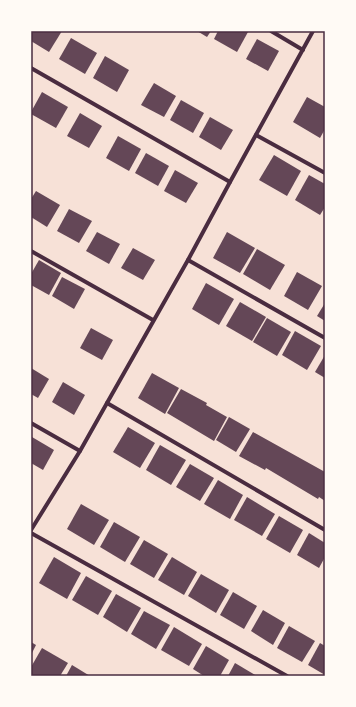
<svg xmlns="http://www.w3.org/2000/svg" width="356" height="707" font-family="Raleway,sans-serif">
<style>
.building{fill:#644757}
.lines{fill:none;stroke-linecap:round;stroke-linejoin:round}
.minor{stroke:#4a2c40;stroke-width:4}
.neatline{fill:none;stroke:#4a2c40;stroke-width:1.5}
</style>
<rect width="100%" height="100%" fill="#f7e1d7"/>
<!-- building -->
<g class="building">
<polygon points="32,31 62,31 49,52 31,41"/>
<polygon points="197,31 211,31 207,37"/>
<polygon points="218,31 246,31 248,32 237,52 214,39"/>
<polygon points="71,38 97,53 85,74 59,59"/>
<polygon points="257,39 279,51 268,71 246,59"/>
<polygon points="105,56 129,70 117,92 93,78"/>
<polygon points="154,83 176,96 164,117 141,105"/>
<polygon points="42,92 68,107 56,128 31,114 31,112"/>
<polygon points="307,97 325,107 325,129 320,138 293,122"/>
<polygon points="181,100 204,113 193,133 170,120"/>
<polygon points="80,113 102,126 89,148 67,136"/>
<polygon points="210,117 233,130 221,150 199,137"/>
<polygon points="118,136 141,149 129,171 106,158"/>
<polygon points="146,153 169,166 158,186 135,173"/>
<polygon points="274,155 301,171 287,196 259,180"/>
<polygon points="175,170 198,183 186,203 164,191"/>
<polygon points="309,175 325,184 325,207 320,215 295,200"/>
<polygon points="36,191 60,205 47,227 31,217 31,199"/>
<polygon points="69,209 92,221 79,243 57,231"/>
<polygon points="97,232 120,244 109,264 86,251"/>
<polygon points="227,232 255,248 240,273 213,258"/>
<polygon points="133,248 155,260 143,280 121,268"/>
<polygon points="257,249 285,265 270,290 243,274"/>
<polygon points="39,260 61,273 49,295 31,285 31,274"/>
<polygon points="297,272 322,286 308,310 284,296"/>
<polygon points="62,277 85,289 74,309 52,296"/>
<polygon points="206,283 234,299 219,325 192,309"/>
<polygon points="240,302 266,317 252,341 226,326"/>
<polygon points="325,303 325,321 317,316"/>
<polygon points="267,318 291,332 277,356 253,342"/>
<polygon points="91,328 113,340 102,360 80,348"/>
<polygon points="295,331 321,346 307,370 282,355"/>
<polygon points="325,355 325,378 315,372"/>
<polygon points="31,368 49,379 38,398 31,394"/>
<polygon points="152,373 179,388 165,414 138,398"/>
<polygon points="63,382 85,395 74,415 52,402"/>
<polygon points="181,389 207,403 206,405 227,417 214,441 167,413"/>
<polygon points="229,417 250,429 236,452 216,440"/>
<polygon points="128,427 155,443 140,468 113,452"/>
<polygon points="253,432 325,472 325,501 319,497 318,499 266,468 265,470 239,456"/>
<polygon points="32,437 54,450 43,470 31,463 31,440"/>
<polygon points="160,445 186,460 171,485 146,470"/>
<polygon points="190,464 214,478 200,501 176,487"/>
<polygon points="218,480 243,495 230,519 204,504"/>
<polygon points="247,497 275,514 262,536 234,520"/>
<polygon points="81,504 109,520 94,545 67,529"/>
<polygon points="279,516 303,530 290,553 266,539"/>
<polygon points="114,522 140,537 125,562 100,547"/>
<polygon points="309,533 325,543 325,557 319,568 297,555"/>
<polygon points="144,540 168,554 154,578 130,564"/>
<polygon points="54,557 81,573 67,599 39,583"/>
<polygon points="172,557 197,572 184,595 158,580"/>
<polygon points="201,574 229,590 216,613 188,596"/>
<polygon points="86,576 112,591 98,615 72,600"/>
<polygon points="233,592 257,606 244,629 220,615"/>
<polygon points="116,594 141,608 127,632 103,617"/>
<polygon points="263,610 285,623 273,645 251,631"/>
<polygon points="144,611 170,625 156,649 131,634"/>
<polygon points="289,626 315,641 302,662 277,648"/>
<polygon points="174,627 202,644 189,666 161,650"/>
<polygon points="31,642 36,645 31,655"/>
<polygon points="320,643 325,646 325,675 308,665"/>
<polygon points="206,646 229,660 220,676 204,676 193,669"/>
<polygon points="42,648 68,663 60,676 33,676 31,675 31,667"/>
<polygon points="235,663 257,676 228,676"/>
<polygon points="72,665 90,676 66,676"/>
</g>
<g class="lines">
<!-- minor -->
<g class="minor">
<polyline points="271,31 303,50"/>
<polyline points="31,68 230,182"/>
<polyline points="256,135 325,173"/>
<polyline points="31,251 153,320"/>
<polyline points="188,260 325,338"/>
<polyline points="107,403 325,530"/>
<polyline points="31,423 80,451"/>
<polyline points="31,530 80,451 107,403 188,260 230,182 313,31"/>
<polyline points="31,533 287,676"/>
</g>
</g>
<!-- border -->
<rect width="356" height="707" fill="none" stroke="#fffaf5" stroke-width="64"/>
<rect x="32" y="32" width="292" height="643" class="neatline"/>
</svg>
